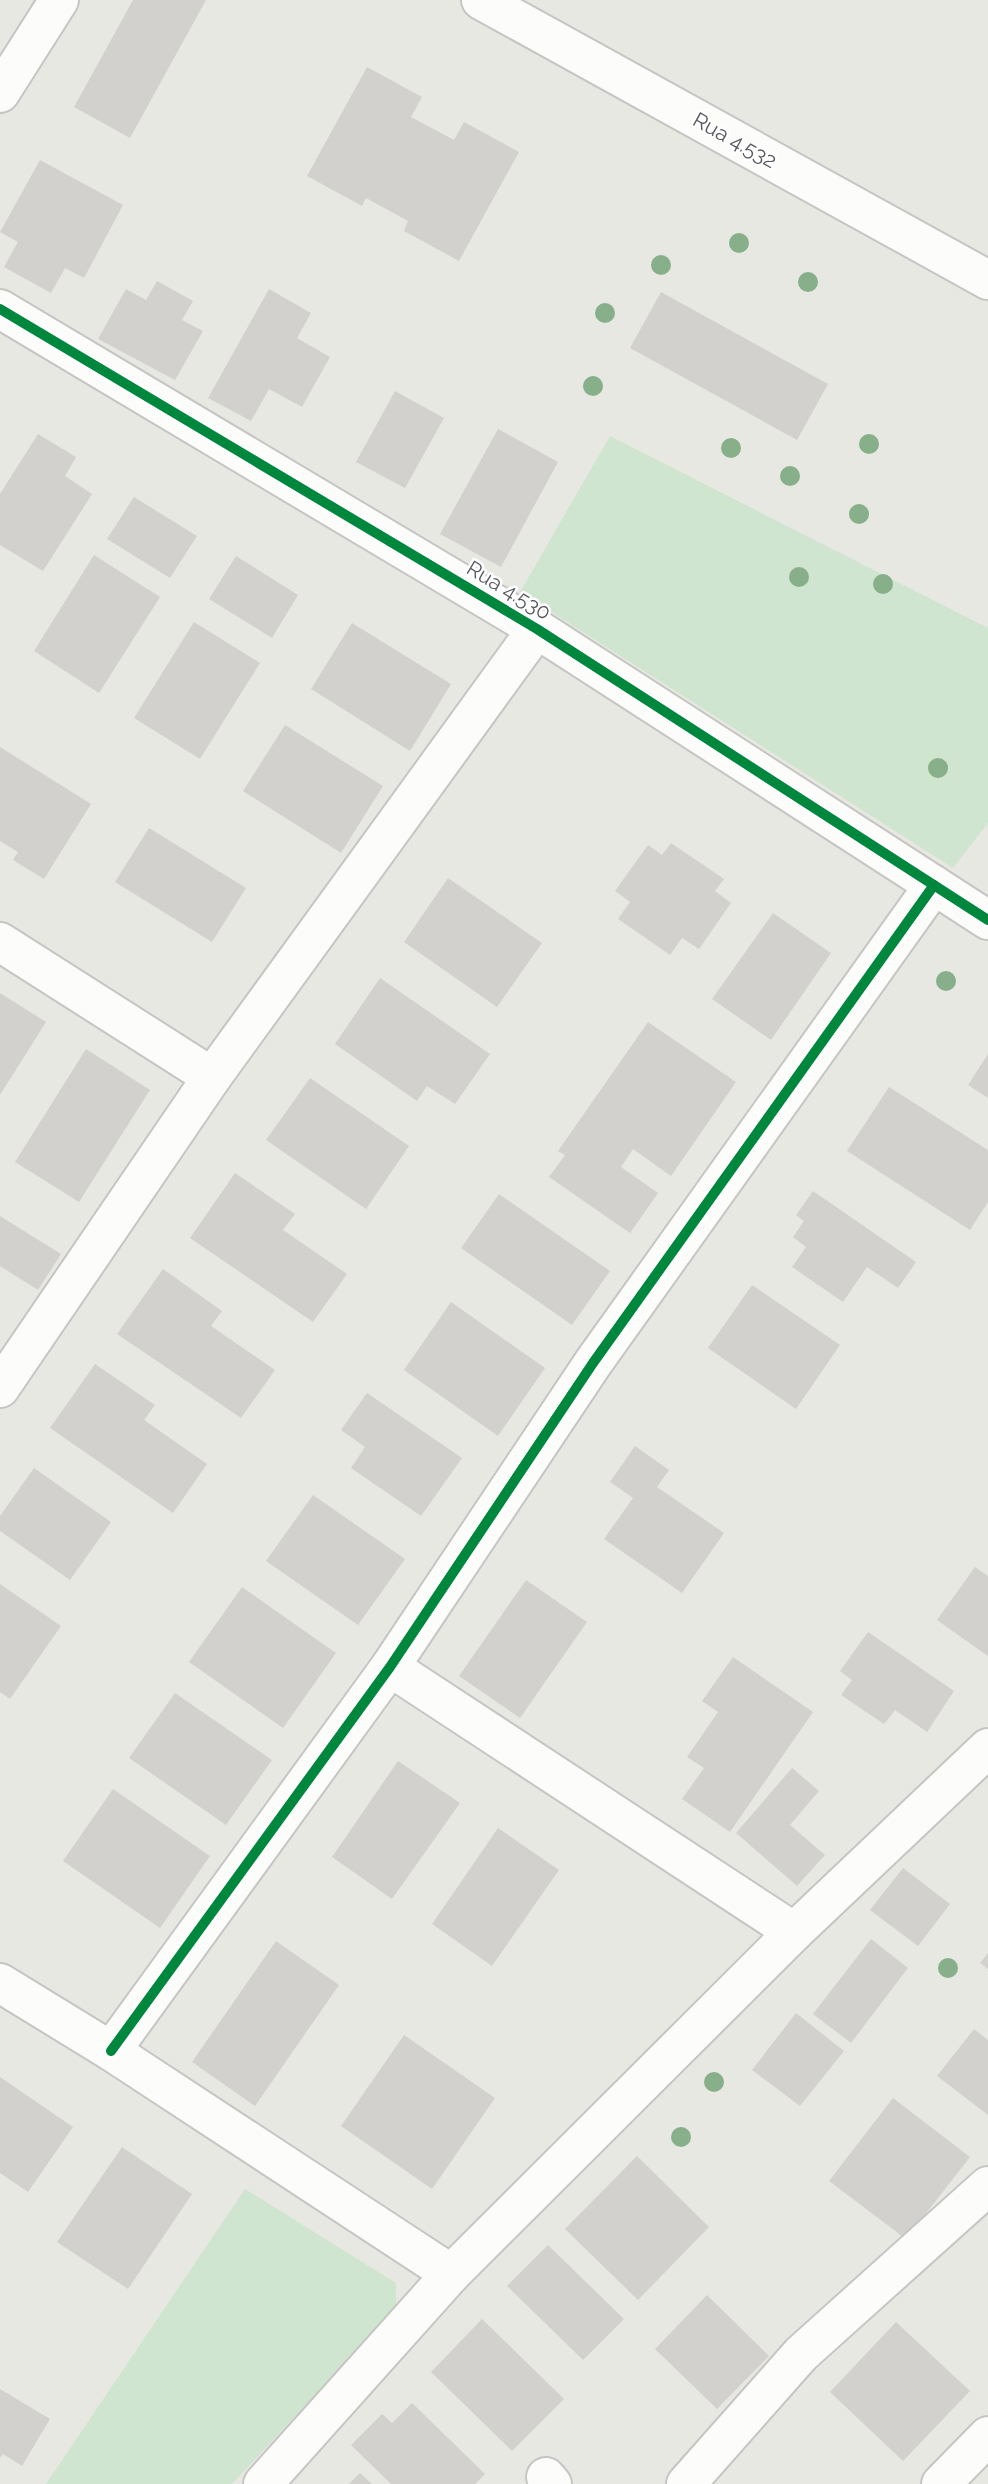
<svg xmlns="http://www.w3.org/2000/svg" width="988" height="2484" font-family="Raleway,sans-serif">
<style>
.green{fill:#d0e5cf}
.building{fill:#d2d1ce}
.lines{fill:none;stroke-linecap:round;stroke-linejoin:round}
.minor-casing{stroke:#c5c5c3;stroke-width:42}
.minor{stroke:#fcfcfb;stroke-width:38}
.cycleway-casing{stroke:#fff;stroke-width:15}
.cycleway{stroke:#00873e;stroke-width:10}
.tree{fill:#87af89}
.labels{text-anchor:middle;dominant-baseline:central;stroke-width:5;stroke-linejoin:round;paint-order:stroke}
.street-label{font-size:21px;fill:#595b60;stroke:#fff}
</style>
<rect width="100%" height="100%" fill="#e8e8e3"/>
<!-- green -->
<g class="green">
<polygon points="610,436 988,628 988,823 953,868 520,592"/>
<polygon points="245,2189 396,2283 396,2308 232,2484 46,2484"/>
</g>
<!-- building -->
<g class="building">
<polygon points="133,0 206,0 130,138 74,107"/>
<polygon points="367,67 422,97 411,117 454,140 464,122 519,152 459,261 404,231 408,221 366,198 362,206 307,176"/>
<polygon points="40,160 123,205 84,278 65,268 51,293 4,267 18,242 0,232"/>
<polygon points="157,281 193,301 182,320 203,331 175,380 98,339 126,289 146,300"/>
<polygon points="269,289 311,313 297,338 330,357 302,407 269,389 251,421 208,398"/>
<polygon points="661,292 828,384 797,440 630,348"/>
<polygon points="395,391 444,418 405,488 356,462"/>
<polygon points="498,429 558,462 501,567 440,534"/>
<polygon points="38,434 76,457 65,476 92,494 43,571 0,545 0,494"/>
<polygon points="134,497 197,536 170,578 107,539"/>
<polygon points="94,555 160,597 99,693 34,651"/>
<polygon points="236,556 298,595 272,638 209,599"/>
<polygon points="194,622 260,663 200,759 134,718"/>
<polygon points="352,623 451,684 410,751 311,689"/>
<polygon points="285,725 383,786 341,853 243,791"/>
<polygon points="0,747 91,804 44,879 13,860 18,852 0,841"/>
<polygon points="149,828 246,888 212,942 115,882"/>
<polygon points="671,843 724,879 715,891 731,903 699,949 682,938 670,955 618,919 630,902 615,891 648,845 662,855"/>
<polygon points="448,878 542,943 497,1007 404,942"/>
<polygon points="773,913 831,953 771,1040 712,999"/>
<polygon points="380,978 490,1054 455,1104 427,1086 417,1101 335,1044"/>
<polygon points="0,993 46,1022 0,1095"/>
<polygon points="648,1022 736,1082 671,1176 633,1149 621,1167 658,1193 630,1233 549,1177 565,1155 558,1151"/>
<polygon points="86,1049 150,1090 79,1202 15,1162"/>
<polygon points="988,1054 988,1098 968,1085"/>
<polygon points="310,1078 409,1146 366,1209 266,1140"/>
<polygon points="889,1087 988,1150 988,1202 970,1230 847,1151"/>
<polygon points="235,1173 295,1214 283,1230 347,1274 313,1322 190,1238"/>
<polygon points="813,1191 916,1262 898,1288 867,1267 843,1302 792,1267 806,1247 793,1237 804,1221 796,1215"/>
<polygon points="499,1194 610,1271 572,1325 461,1248"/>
<polygon points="0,1216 61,1254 38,1290 0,1266"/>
<polygon points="163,1269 222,1311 211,1326 275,1370 241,1418 117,1334"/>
<polygon points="752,1285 840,1345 796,1409 708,1348"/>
<polygon points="451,1302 545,1368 498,1436 404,1370"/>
<polygon points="95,1364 155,1405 144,1420 207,1464 173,1513 50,1428"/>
<polygon points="367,1393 462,1458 421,1516 351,1468 365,1447 341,1430"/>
<polygon points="635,1446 669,1470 657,1487 724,1533 682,1593 604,1539 633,1498 610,1482"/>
<polygon points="34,1468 111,1522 70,1580 0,1531 0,1516"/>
<polygon points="313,1495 405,1559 358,1625 266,1561"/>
<polygon points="975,1567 988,1576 988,1656 937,1620"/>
<polygon points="526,1580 587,1622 520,1718 459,1676"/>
<polygon points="0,1584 61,1626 10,1699 0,1692"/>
<polygon points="242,1587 336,1653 283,1728 189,1662"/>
<polygon points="868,1632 954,1691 927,1732 895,1710 884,1724 841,1695 852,1680 840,1671"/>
<polygon points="733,1657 813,1712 730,1832 682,1799 704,1768 687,1757 718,1712 702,1701"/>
<polygon points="175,1693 272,1760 226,1825 129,1758"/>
<polygon points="398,1761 460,1803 392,1899 332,1857"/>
<polygon points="792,1768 819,1791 790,1825 825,1855 797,1886 736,1833"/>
<polygon points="113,1789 210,1856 160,1928 63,1861"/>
<polygon points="498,1828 559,1870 492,1966 432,1924"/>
<polygon points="903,1868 950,1904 918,1946 870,1910"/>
<polygon points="871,1939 908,1968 851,2043 813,2014"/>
<polygon points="276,1941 339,1985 255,2106 192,2062"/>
<polygon points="988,1953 988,1969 980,1963"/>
<polygon points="796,2013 844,2051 800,2106 752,2070"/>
<polygon points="974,2029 988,2040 988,2115 937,2076"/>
<polygon points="404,2035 495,2098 432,2189 341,2126"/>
<polygon points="0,2077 73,2127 28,2192 0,2173"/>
<polygon points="893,2098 970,2157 906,2239 829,2181"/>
<polygon points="122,2147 192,2194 128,2289 57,2242"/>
<polygon points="637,2156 709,2227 638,2300 565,2229"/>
<polygon points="548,2245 624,2319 583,2360 507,2286"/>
<polygon points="707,2295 769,2356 717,2409 655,2349"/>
<polygon points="482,2319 564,2399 512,2451 431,2372"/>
<polygon points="896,2322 970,2391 903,2461 830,2392"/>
<polygon points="0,2389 50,2419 22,2466 3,2454 0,2458"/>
<polygon points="412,2403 485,2474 475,2484 391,2484 351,2445 382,2414 392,2423"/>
<polygon points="360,2473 372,2484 349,2484"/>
</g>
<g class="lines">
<defs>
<g id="minor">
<polyline points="481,0 988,280"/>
<polyline points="0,93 59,0"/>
<polyline points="0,309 537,629 988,920"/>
<polyline points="0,942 212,1077"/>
<polyline points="0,1388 212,1077 537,629"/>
<polyline points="390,1667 794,1932"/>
<polyline points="0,1983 111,2051 451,2274"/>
<polyline points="111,2051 390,1667 593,1363 934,885"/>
<polyline points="546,2477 552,2484"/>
<polyline points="263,2484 451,2274 794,1932 988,1748"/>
<polyline points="686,2484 801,2354 988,2186"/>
<polyline points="941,2484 988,2436"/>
</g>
</defs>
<!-- minor casing -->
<use href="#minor" class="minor-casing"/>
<!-- minor -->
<use href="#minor" class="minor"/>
<defs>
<g id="cycleway">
<polyline points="0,309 537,629 988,920"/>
<polyline points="111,2051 390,1667 593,1363 934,885"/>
</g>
</defs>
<!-- cycleway casing -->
<use href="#cycleway" class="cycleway-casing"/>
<!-- cycleway -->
<use href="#cycleway" class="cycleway"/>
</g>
<!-- trees -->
<g class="tree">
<circle cx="739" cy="243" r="10"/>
<circle cx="661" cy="265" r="10"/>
<circle cx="808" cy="282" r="10"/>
<circle cx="605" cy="313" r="10"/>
<circle cx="593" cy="386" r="10"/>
<circle cx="869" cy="444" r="10"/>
<circle cx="731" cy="448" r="10"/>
<circle cx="790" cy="476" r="10"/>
<circle cx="859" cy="514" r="10"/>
<circle cx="799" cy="577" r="10"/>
<circle cx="883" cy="584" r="10"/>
<circle cx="938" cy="768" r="10"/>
<circle cx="946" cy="981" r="10"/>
<circle cx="948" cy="1968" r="10"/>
<circle cx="714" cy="2082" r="10"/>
<circle cx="681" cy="2137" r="10"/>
</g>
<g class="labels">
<!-- street labels -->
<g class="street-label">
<text transform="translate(735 140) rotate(29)">Rua 4.532</text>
<text transform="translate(509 590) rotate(31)">Rua 4.530</text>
</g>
</g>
</svg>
